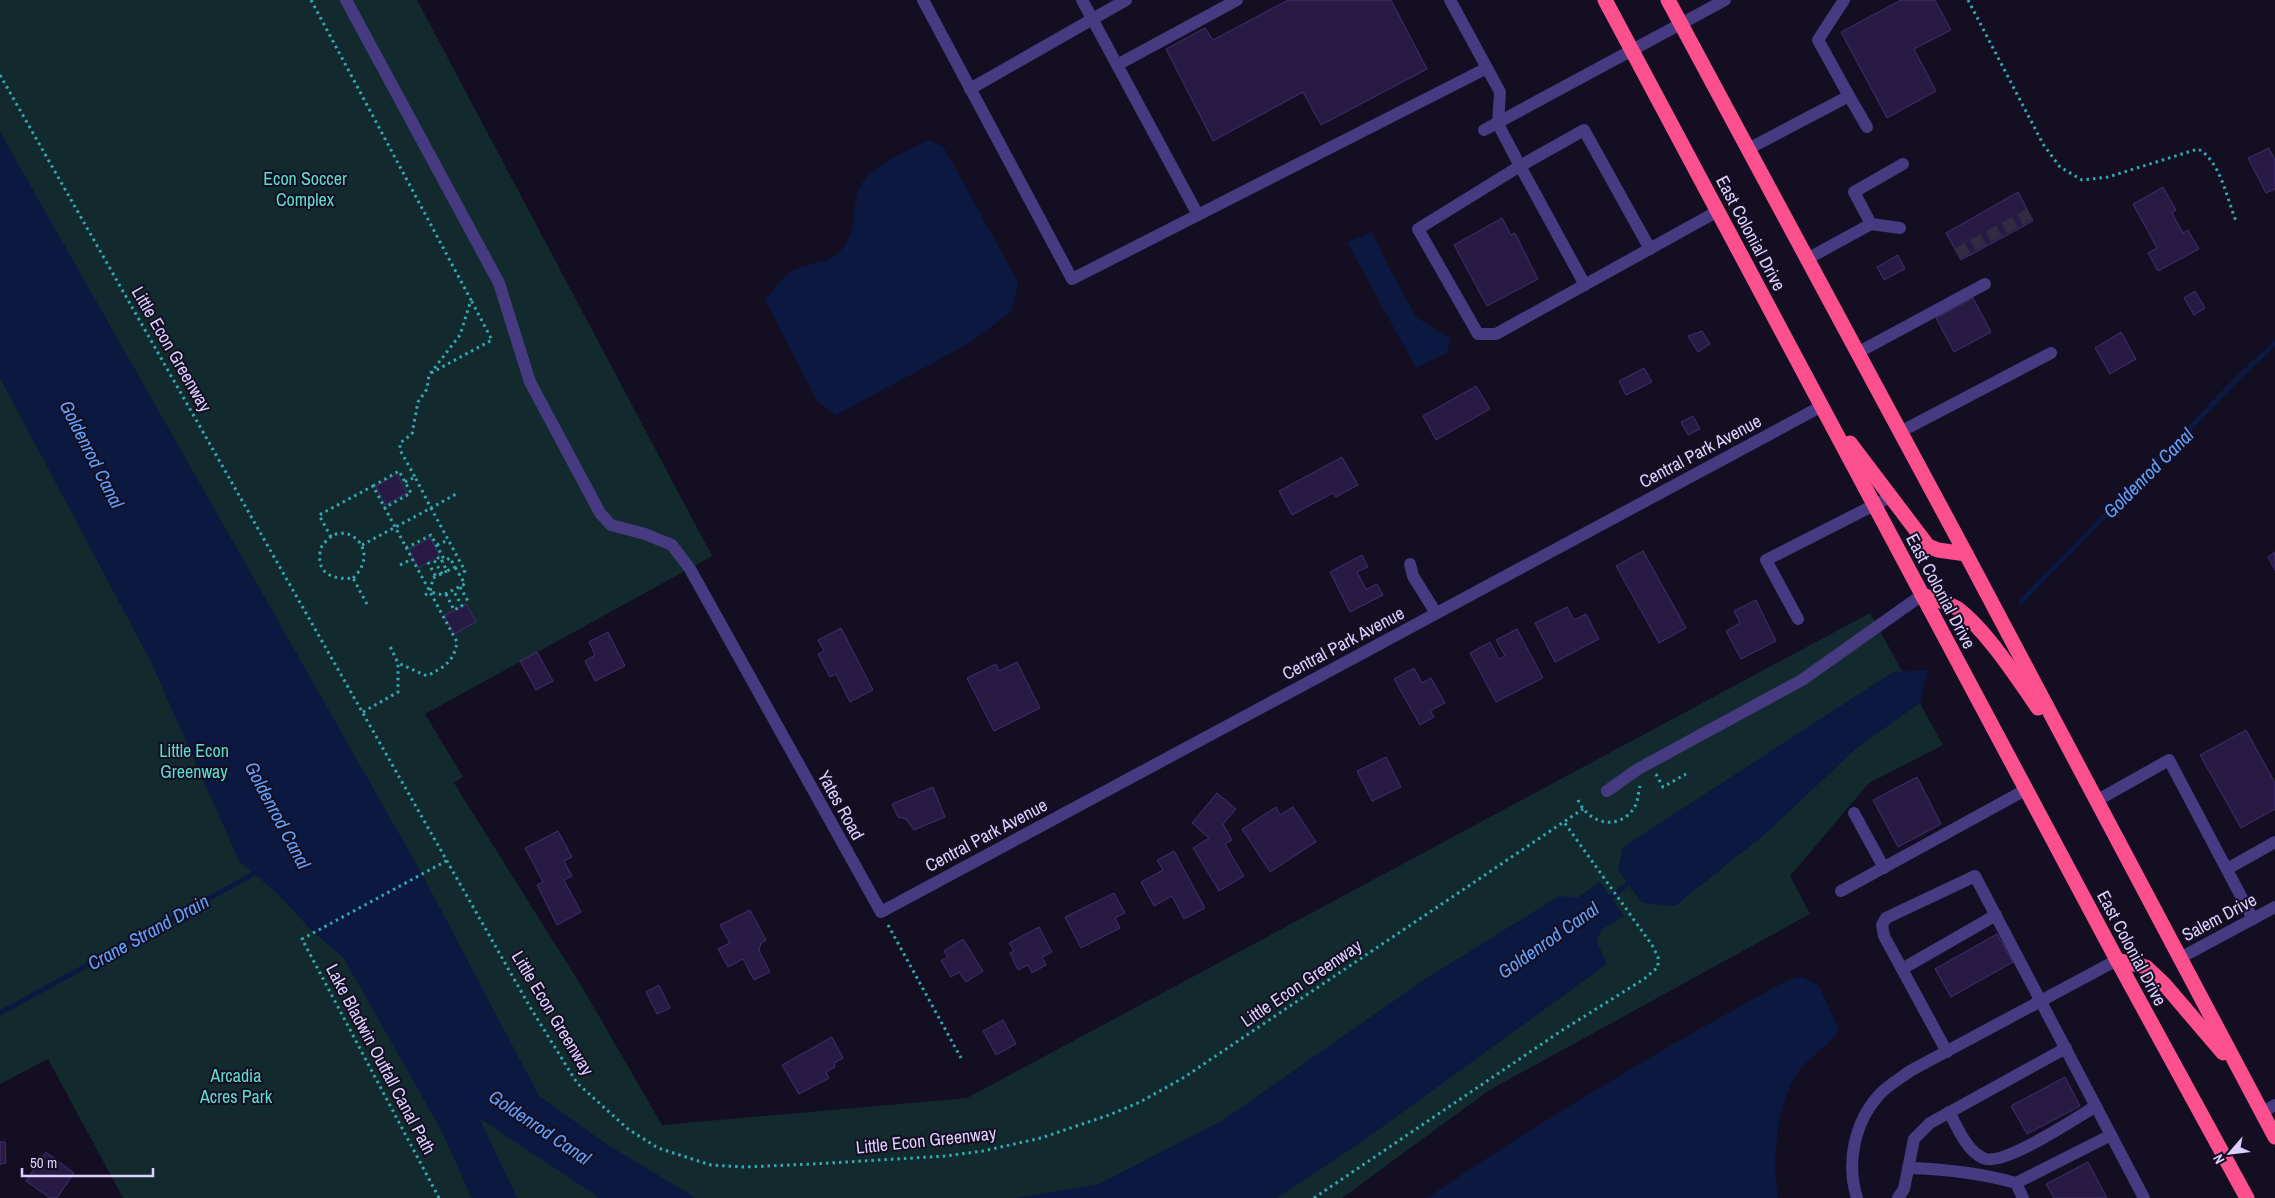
<svg xmlns="http://www.w3.org/2000/svg" width="2275" height="1198" font-family="'Archivo Narrow',sans-serif">
<style>
.green{fill:#122a2d}
.water{fill:#0b1840}
.lines{fill:none;stroke-linecap:round;stroke-linejoin:round}
.stream{stroke:#0b1840;stroke-width:5}
.building{fill:#281b43;stroke:#422e6f}
.minor-tunnel{stroke:#322b44;stroke-width:12;stroke-dasharray:12 6;stroke-linecap:butt}
.path{stroke:#31aab2;stroke-width:3;stroke-dasharray:2.5 4;stroke-linecap:butt}
.minor{stroke:#463b81;stroke-width:12}
.highway{stroke:#fb508d;stroke-width:15}
.labels{text-anchor:middle;dominant-baseline:central;stroke-width:4;stroke-linejoin:round;paint-order:stroke}
.park-label{font-size:18px;fill:#5fdccc;stroke:#140e23}
.street-label{font-size:18px;fill:#dcd1fe;stroke:#140e23}
.water-label{font-size:19px;font-style:italic;fill:#62a2fb;stroke:#140e23}
</style>
<rect width="100%" height="100%" fill="#140e23"/>
<!-- green -->
<polygon class="green" points="0,0 417,0 712,556 425,714 463,777 454,783 582,987 662,1125 967,1098 1870,613 1943,745 1869,783 1790,876 1810,914 1488,1091 1342,1198 123,1198 48,1059 0,1084"/>
<!-- water -->
<g class="water">
<polygon points="0,132 422,874 539,1096 608,1145 696,1198 600,1198 479,1118 517,1198 472,1198 440,1128 343,957 312,931 279,895 239,861 152,664 0,378"/>
<path d="M928 140 943 146 1018 282 1012 311 968 344 836 415 818 402 765 300C772 291 779 281 788 274 804 261 829 266 842 249 856 231 852 211 858 191 866 167 906 152 928 140Z"/>
<polygon points="1372,232 1387,264 1416,317 1450,339 1447,353 1416,368 1347,242"/>
<polygon points="1928,670 1920,703 1858,747 1765,834 1675,906 1642,903 1618,870 1623,847 1893,672"/>
<polygon points="1600,882 1624,916 1601,930 1597,942 1607,964 1363,1141 1277,1198 1015,1198 1099,1184 1223,1120 1425,979 1559,896 1577,898"/>
<path d="M1800 977 1818 985 1836 1022 1838 1031C1828 1048 1807 1057 1796 1075 1776 1108 1772 1161 1778 1198H1427C1543 1119 1663 1048 1786 981Z"/>
</g>
<g class="lines">
<!-- stream -->
<g class="stream">
<polyline points="2021,602 2239,377 2275,343"/>
<polyline points="1605,901 1632,881"/>
<polyline points="0,1013 259,871"/>
</g>
</g>
<!-- building -->
<g class="building">
<polygon points="1288,0 1391,0 1427,69 1321,125 1303,92 1213,141 1166,49 1205,28 1213,40"/>
<polygon points="1901,0 1935,0 1951,30 1914,49 1936,91 1887,118 1841,32"/>
<polygon points="2269,148 2275,160 2275,189 2266,193 2248,158"/>
<polygon points="2163,187 2176,210 2172,213 2183,233 2188,230 2199,249 2158,271 2148,253 2157,248 2133,204"/>
<polygon points="2018,192 2033,221 1961,260 1946,233"/>
<polygon points="1502,218 1511,235 1515,233 1538,279 1487,306 1454,245"/>
<polygon points="1898,255 1905,269 1884,280 1877,267"/>
<polygon points="2195,291 2205,308 2194,315 2184,298"/>
<polygon points="1973,298 1991,332 1954,352 1936,318"/>
<polygon points="1702,331 1710,344 1698,352 1688,336"/>
<polygon points="2121,332 2136,359 2110,374 2095,348"/>
<polygon points="1644,368 1652,382 1626,395 1619,381"/>
<polygon points="1476,386 1490,409 1436,440 1423,416"/>
<polygon points="1693,416 1700,429 1688,435 1681,422"/>
<polygon points="1342,457 1358,485 1336,497 1333,493 1292,515 1279,491"/>
<polygon points="397,474 407,493 385,505 376,486"/>
<polygon points="430,538 440,556 418,568 409,549"/>
<polygon points="1643,551 1686,628 1659,643 1616,566"/>
<polygon points="2275,552 2275,570 2268,557"/>
<polygon points="1362,555 1368,567 1357,572 1366,589 1377,584 1383,595 1350,612 1330,572"/>
<polygon points="1756,600 1776,641 1741,659 1726,631 1740,623 1734,611"/>
<polygon points="466,604 476,622 454,634 444,616"/>
<polygon points="1567,607 1574,620 1586,614 1599,639 1555,662 1535,623"/>
<polygon points="841,628 873,690 850,702 836,674 830,677 818,654 824,651 818,640"/>
<polygon points="1517,629 1543,678 1496,702 1470,653 1490,642 1499,659 1505,656 1496,640"/>
<polygon points="608,632 625,666 595,681 585,661 595,655 589,642"/>
<polygon points="537,652 553,681 536,690 520,661"/>
<polygon points="1017,662 1040,708 994,731 967,678 996,664 999,671"/>
<polygon points="1414,668 1422,683 1431,678 1445,703 1430,711 1434,717 1420,725 1394,679"/>
<polygon points="2246,730 2275,783 2275,809 2241,828 2200,755"/>
<polygon points="1386,757 1401,787 1372,801 1357,771"/>
<polygon points="1917,777 1941,824 1898,847 1873,800"/>
<polygon points="933,787 945,817 914,830 906,819 898,817 892,804"/>
<polygon points="1217,793 1236,809 1223,824 1232,840 1225,844 1244,876 1219,891 1193,848 1209,838 1192,823"/>
<polygon points="1276,807 1280,815 1293,807 1316,842 1270,872 1242,829"/>
<polygon points="558,831 572,857 564,861 572,876 564,880 581,912 557,925 537,885 543,882 525,848"/>
<polygon points="1174,851 1205,908 1184,919 1172,896 1154,906 1141,882 1163,870 1157,860"/>
<polygon points="1114,893 1125,913 1115,918 1120,928 1081,948 1065,917"/>
<polygon points="750,910 766,940 761,943 759,950 770,972 754,980 743,959 728,967 718,949 730,943 720,925"/>
<polygon points="1039,927 1052,952 1042,957 1046,965 1032,973 1028,965 1018,970 1010,953 1014,951 1009,943"/>
<polygon points="1997,934 2013,962 1951,997 1935,969"/>
<polygon points="963,939 983,971 966,982 959,972 951,977 941,961 948,957 944,951"/>
<polygon points="659,985 670,1008 657,1014 646,992"/>
<polygon points="1003,1020 1016,1044 996,1055 983,1031"/>
<polygon points="832,1037 843,1058 834,1063 835,1067 826,1072 829,1078 799,1094 782,1065"/>
<polygon points="2065,1077 2080,1106 2027,1134 2011,1106"/>
<polygon points="0,1142 5,1142 6,1163 0,1164"/>
<polygon points="46,1152 74,1173 57,1198 50,1198 26,1181"/>
<polygon points="2088,1162 2107,1198 2054,1198 2046,1184"/>
</g>
<g class="lines">
<!-- minor-tunnel -->
<polyline class="minor-tunnel" points="1957,254 2030,214"/>
<!-- path -->
<g class="path">
<polyline points="311,0 471,300 460,335 429,375 427,389 418,402 412,434 400,443 400,450 415,477"/>
<path d="M1968 0 2043 144 2060 167 2082 180 2108 177 2198 149C2220 160 2227 199 2236 221"/>
<polyline points="0,75 530,1007 577,1083 628,1129 658,1148 711,1165 744,1167 813,1164 946,1156 983,1151 1041,1138 1109,1115 1140,1102 1183,1078 1583,809"/>
<polyline points="431,373 492,340 471,300"/>
<polyline points="405,482 415,477 431,508 456,494"/>
<polyline points="373,486 399,471 411,493 384,508"/>
<path d="M331 537 319 515 373 486 457 642C454 662 444 667 427 676L398 663"/>
<polyline points="362,545 431,508 465,571 459,575"/>
<polyline points="437,545 448,540"/>
<polyline points="406,548 431,535 445,561"/>
<polyline points="428,562 436,577"/>
<polyline points="400,565 412,559"/>
<polyline points="447,571 433,578 430,592 443,595 465,584 455,567"/>
<polyline points="442,574 434,560 440,557 447,571 455,567 450,558 443,562"/>
<path d="M353 578C382 551 347 519 327 540 323 545 320 547 320 553 317 575 335 580 353 578L368 606"/>
<polyline points="460,587 469,603"/>
<polyline points="446,594 454,610 462,606 453,590"/>
<polyline points="425,595 430,592"/>
<polyline points="363,712 398,692 398,663 389,644"/>
<polyline points="1656,774 1663,787 1686,774"/>
<path d="M1578 800C1588 823 1618 832 1634 808 1638 802 1638 794 1640 786"/>
<polyline points="888,925 961,1058"/>
<polyline points="439,1198 302,939 448,860"/>
<polyline points="1314,1198 1561,1031 1644,979 1658,967 1658,957 1652,945 1564,822"/>
</g>
<!-- minor -->
<g class="minor">
<polyline points="346,0 499,283 530,382 600,513 611,525 645,534 672,545 690,569 881,912 1822,406"/>
<polyline points="923,0 1072,279 1487,68"/>
<polyline points="1082,0 1198,215"/>
<polyline points="1450,0 1500,92 1498,124 1520,166 1418,229 1478,334 1496,334 1718,211"/>
<polyline points="1117,65 1237,0"/>
<polyline points="970,89 1126,0"/>
<polyline points="1849,96 1867,127"/>
<polyline points="1484,130 1725,0"/>
<polyline points="1748,149 1849,96 1818,40 1844,0"/>
<polyline points="1871,224 1854,192 1903,164"/>
<polyline points="1807,259 1871,224 1900,228"/>
<polyline points="1585,285 1520,166 1584,130 1650,249"/>
<polyline points="1857,353 1985,284"/>
<polyline points="1900,432 2051,353"/>
<polyline points="1410,564 1413,576 1436,613"/>
<polyline points="1798,619 1766,560 1890,497"/>
<polyline points="1607,791 1638,769 1802,680 1922,595"/>
<polyline points="2096,801 2169,760 2253,919"/>
<polyline points="1854,813 1884,868"/>
<polyline points="2227,869 2275,842"/>
<polyline points="1841,891 2027,789"/>
<polyline points="2180,958 2275,907"/>
<polyline points="1902,969 1996,915"/>
<polyline points="1947,1052 1884,936 1882,925 1886,918 1975,876 2144,1198"/>
<path d="M1949 1112C1958 1128 1966 1150 1983 1158 2002 1168 2076 1118 2096 1106"/>
<polyline points="2262,1112 2275,1105"/>
<path d="M1908 1168C1945 1169 1980 1173 2016 1183"/>
<path d="M1857 1198C1846 1163 1854 1122 1880 1094 1888 1085 1901 1078 1910 1071L2117 960"/>
<polyline points="1898,1198 1904,1189 1914,1139 1930,1123 2066,1048"/>
<polyline points="2023,1198 2016,1183 2111,1135"/>
</g>
<!-- highway -->
<g class="highway">
<polyline points="1605,0 2117,960 2247,1198"/>
<polyline points="1668,0 1966,554 2275,1137"/>
<polyline points="1850,443 1928,546 1938,550 1966,554"/>
<path d="M1922 595C1933 599 1948 602 1958 609 1986 630 2018 679 2038 708"/>
<polyline points="2117,960 2146,967 2165,985 2223,1053"/>
</g>
</g>
<g class="labels">
<!-- park labels -->
<g class="park-label">
<text x="305" y="178">Econ Soccer<tspan x="305" dy="21">Complex</tspan></text>
<text x="194" y="750">Little Econ<tspan x="194" dy="21">Greenway</tspan></text>
<text x="236" y="1075">Arcadia<tspan x="236" dy="21">Acres Park</tspan></text>
</g>
<!-- street labels -->
<g class="street-label">
<text transform="translate(1751 233) rotate(62)">East Colonial Drive</text>
<text transform="translate(172 349) rotate(60)">Little Econ Greenway</text>
<text transform="translate(1700 451) rotate(-28)">Central Park Avenue</text>
<text transform="translate(1941 591) rotate(62)">East Colonial Drive</text>
<text transform="translate(1343 643) rotate(-28)">Central Park Avenue</text>
<text transform="translate(841 805) rotate(61)">Yates Road</text>
<text transform="translate(986 835) rotate(-28)">Central Park Avenue</text>
<text transform="translate(2219 917) rotate(-28)">Salem Drive</text>
<text transform="translate(2132 948) rotate(62)">East Colonial Drive</text>
<text transform="translate(1301 983) rotate(-34)">Little Econ Greenway</text>
<text transform="translate(553 1013) rotate(59)">Little Econ Greenway</text>
<text transform="translate(381 1059) rotate(62)">Lake Bladwin Outfall Canal Path</text>
<text transform="translate(926 1140) rotate(-6)">Little Econ Greenway</text>
</g>
<!-- water labels -->
<g class="water-label">
<text transform="translate(92 454) rotate(63)">Goldenrod Canal</text>
<text transform="translate(2148 473) rotate(-45)">Goldenrod Canal</text>
<text transform="translate(278 815) rotate(62)">Goldenrod Canal</text>
<text transform="translate(148 932) rotate(-29)">Crane Strand Drain</text>
<text transform="translate(1548 940) rotate(-35)">Goldenrod Canal</text>
<text transform="translate(540 1127) rotate(34)">Goldenrod Canal</text>
</g>
</g>
<!-- north arrow -->
<g transform="translate(2230 1153) rotate(242)" stroke="#140e23" stroke-width="4" paint-order="stroke">
<path d="M0-4L9 19L0 12L-9 19Z" fill="#dcd1fe"/>
<text y="-8" font-size="14" font-weight="bold" text-anchor="middle" fill="#dcd1fe">N</text>
</g>
<!-- scale -->
<path d="M22 1168v8h131v-8" fill="none" stroke="#dcd1fe" stroke-width="2.5"/>
<text x="30" y="1168" font-size="15" fill="#dcd1fe" stroke="#140e23" stroke-width="4" paint-order="stroke">50 m</text>
</svg>
